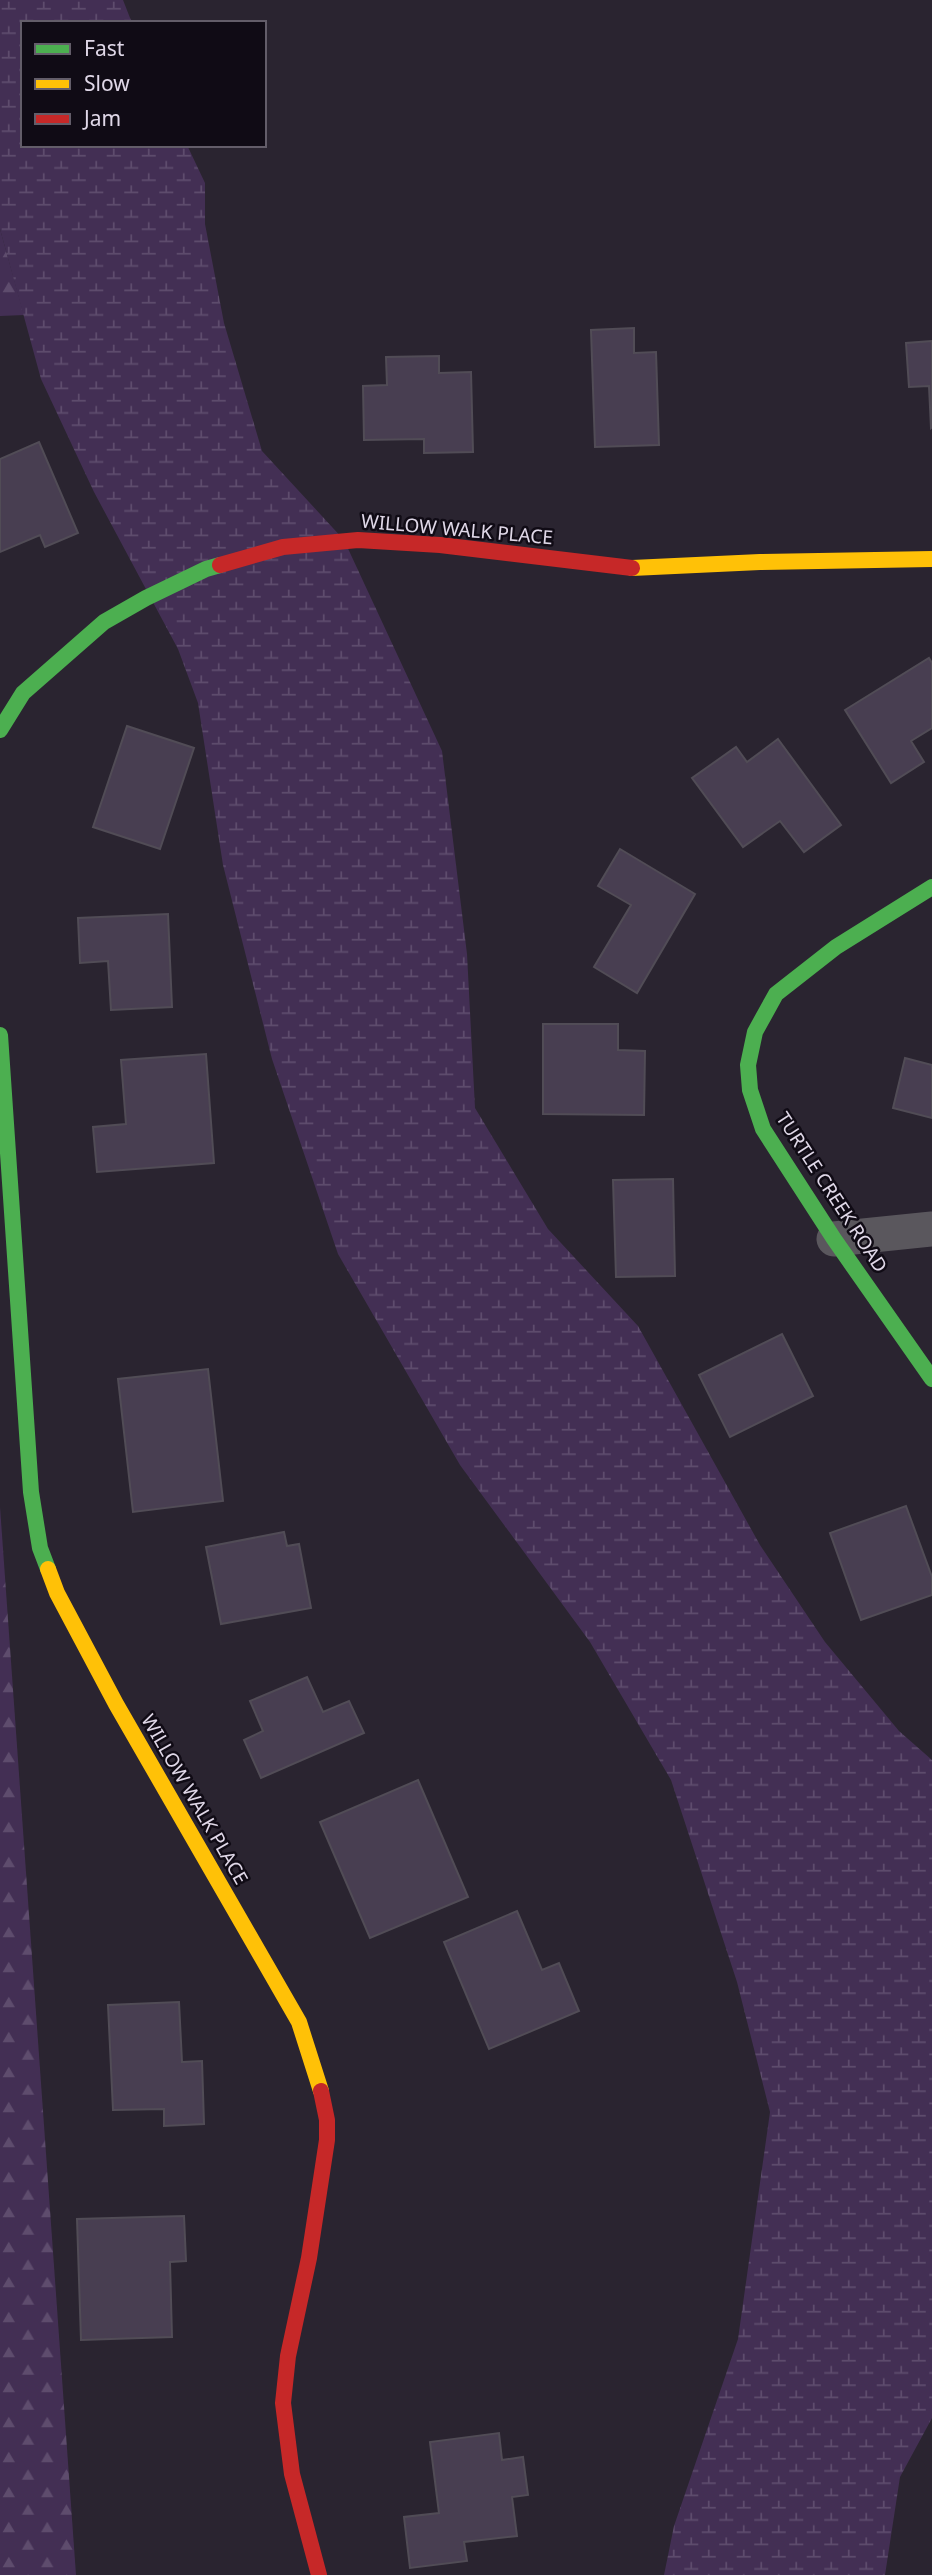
<svg xmlns="http://www.w3.org/2000/svg" width="932" height="2575" font-family="'Noto Sans',sans-serif">
<style>
.forest{fill:url(#forest-firs)}
.wetland{fill:url(#wetland-marsh)}
.building{fill:#483e51;stroke:#514c56;stroke-width:2}
.lines{fill:none;stroke-linecap:round;stroke-linejoin:round}
.street{stroke:#5a575d;stroke-width:35}
.fast{stroke:#4caf50;stroke-width:16}
.slow{stroke:#ffc107;stroke-width:16}
.jam{stroke:#c62828;stroke-width:16}
.labels{text-anchor:middle;dominant-baseline:central;stroke-width:5;stroke-linejoin:round;paint-order:stroke}
.street-label{font-size:19px;fill:#e0d8e8;stroke:#100b15}
</style>
<defs>
<pattern id="forest-firs" width="22" height="20" patternUnits="userSpaceOnUse" patternTransform="scale(1.75)"><rect width="22" height="20" fill="#432f54"/><path d="M5 1l3.5 6h-7zM16 11l3.5 6h-7z" fill="#5e4c6d"/></pattern>
<pattern id="wetland-marsh" width="20" height="14" patternUnits="userSpaceOnUse" patternTransform="scale(1.75)"><rect width="20" height="14" fill="#432f54"/><path d="M1 5h8M5 5V1M11 12h8M15 12V8" fill="none" stroke="#5e4c6d"/></pattern>
</defs>
<rect width="100%" height="100%" fill="#2a2430"/>
<!-- forest -->
<g class="forest">
<polygon points="0,229 24,315 0,316"/>
<polygon points="0,1507 76,2575 0,2575"/>
</g>
<!-- wetland -->
<polygon class="wetland" points="0,0 123,0 132,23 23,23 23,145 187,145 205,183 205,224 224,323 262,451 344,540 442,751 467,954 475,1108 548,1229 638,1326 760,1545 825,1642 899,1731 932,1760 932,2418 900,2477 885,2575 664,2575 674,2526 738,2339 770,2112 737,1982 671,1780 590,1642 460,1465 338,1254 272,1059 223,865 198,703 178,649 94,492 41,379 0,229"/>
<!-- building -->
<g class="building">
<polygon points="634,328 634,353 656,352 659,445 595,447 591,330"/>
<polygon points="932,341 932,427 931,428 929,386 909,387 906,343"/>
<polygon points="439,356 439,373 471,372 473,452 424,453 424,439 364,440 363,386 387,385 386,357"/>
<polygon points="39,442 78,533 45,547 40,535 0,552 0,459"/>
<polygon points="929,658 932,663 932,728 911,741 924,762 891,783 845,710"/>
<polygon points="127,726 194,748 160,849 93,827"/>
<polygon points="778,739 841,825 804,852 780,821 743,847 692,778 736,747 747,762"/>
<polygon points="620,849 695,894 637,993 594,967 631,905 598,886"/>
<polygon points="168,914 172,1007 111,1010 108,961 80,963 78,918"/>
<polygon points="543,1024 618,1024 618,1050 645,1051 644,1115 543,1114"/>
<polygon points="206,1054 214,1163 97,1172 93,1127 126,1124 121,1060"/>
<polygon points="905,1058 932,1065 932,1118 893,1108"/>
<polygon points="673,1179 675,1276 616,1277 613,1180"/>
<polygon points="782,1334 813,1396 730,1437 699,1375"/>
<polygon points="208,1369 223,1501 133,1512 118,1379"/>
<polygon points="906,1506 932,1577 932,1595 861,1620 830,1533"/>
<polygon points="284,1532 287,1546 299,1544 311,1608 221,1624 206,1547"/>
<polygon points="307,1677 323,1712 349,1701 364,1733 261,1778 244,1740 263,1731 250,1701"/>
<polygon points="418,1780 468,1897 370,1938 320,1822"/>
<polygon points="517,1911 542,1970 559,1963 579,2011 489,2049 444,1942"/>
<polygon points="179,2002 182,2062 202,2061 204,2124 164,2126 164,2109 113,2110 108,2005"/>
<polygon points="184,2216 186,2261 170,2262 172,2337 81,2340 77,2219"/>
<polygon points="499,2433 502,2460 523,2457 528,2495 512,2497 517,2536 464,2542 467,2561 410,2568 404,2517 439,2513 430,2442"/>
</g>
<g class="lines">
<!-- street -->
<polyline class="street" points="834,1239 932,1229"/>
<!-- fast -->
<g class="fast">
<polyline points="0,730 23,693 104,622 146,598 206,569 220,565"/>
<polyline points="932,887 836,947 776,994 755,1032 748,1065 750,1090 763,1129 834,1239 932,1379"/>
<polyline points="0,1035 31,1492 40,1548 48,1569"/>
</g>
<!-- slow -->
<g class="slow">
<polyline points="632,568 760,562 932,559"/>
<polyline points="48,1569 57,1593 116,1704 299,2022 321,2091"/>
</g>
<!-- jam -->
<g class="jam">
<polyline points="220,565 283,547 358,540 440,545 632,568"/>
<polyline points="319,2575 292,2474 283,2403 288,2356 309,2258 327,2140 327,2120 321,2091"/>
</g>
</g>
<g class="labels">
<!-- street labels -->
<g class="street-label">
<text transform="translate(457 529) rotate(5)">WILLOW WALK PLACE</text>
<text transform="translate(832 1192) rotate(57)">TURTLE CREEK ROAD</text>
<text transform="translate(195 1799) rotate(60)">WILLOW WALK PLACE</text>
</g>
</g>
<!-- legend -->
<rect x="21" y="21" width="245" height="126" fill="#100b15" stroke="#635d69" stroke-width="2"/>
<rect x="35" y="44" width="35" height="10" fill="#4caf50" stroke="#635d69" stroke-width="2"/>
<text x="84" y="56" font-size="21" fill="#e0d8e8">Fast</text>
<rect x="35" y="79" width="35" height="10" fill="#ffc107" stroke="#635d69" stroke-width="2"/>
<text x="84" y="91" font-size="21" fill="#e0d8e8">Slow</text>
<rect x="35" y="114" width="35" height="10" fill="#c62828" stroke="#635d69" stroke-width="2"/>
<text x="84" y="126" font-size="21" fill="#e0d8e8">Jam</text>
</svg>
